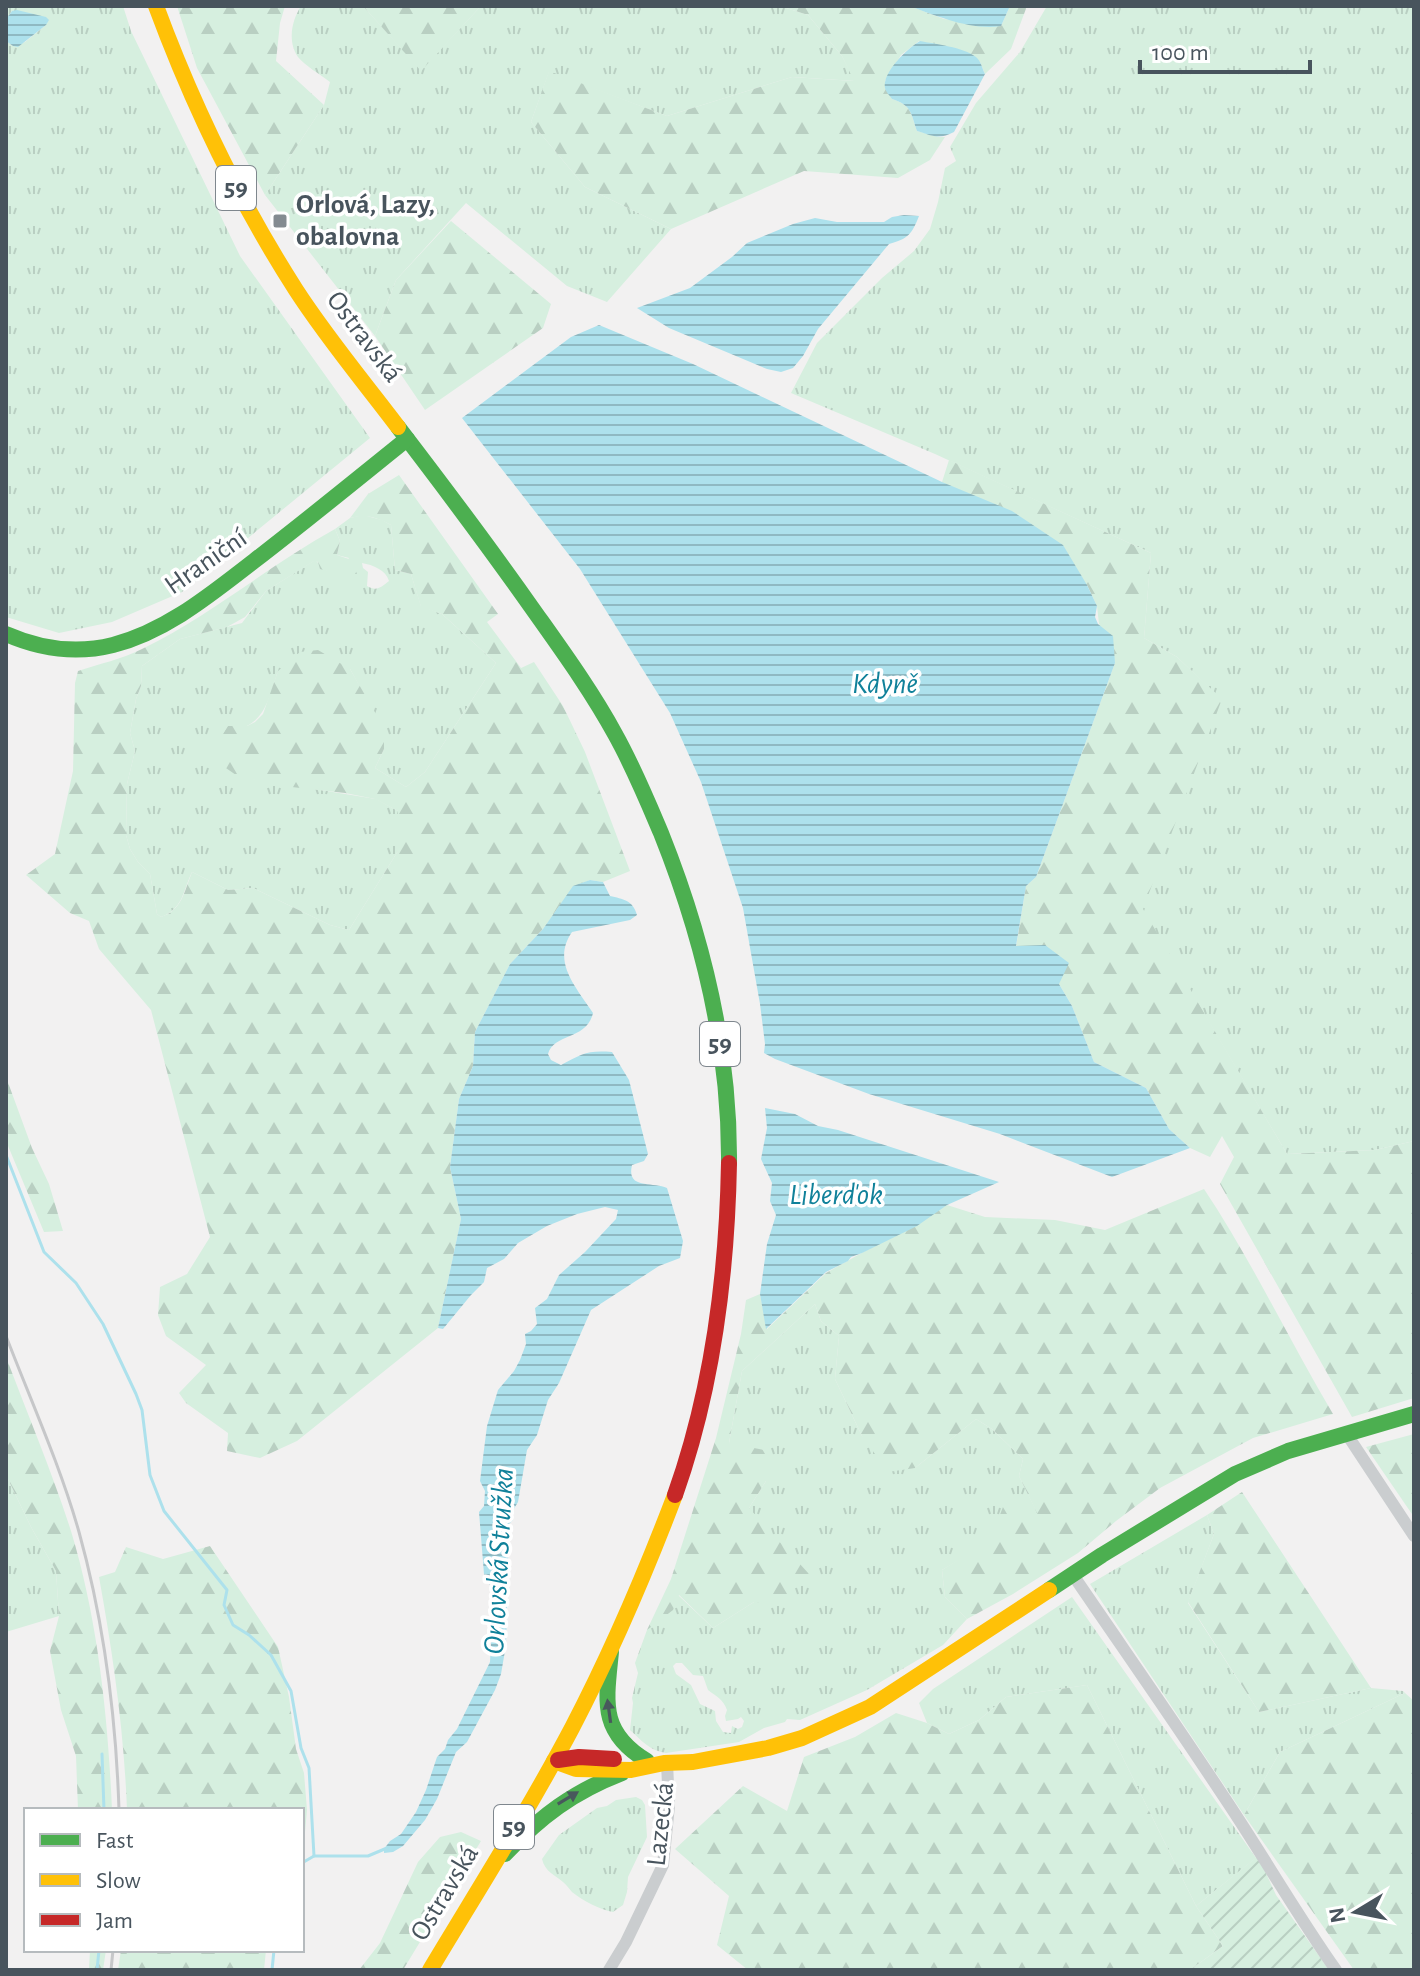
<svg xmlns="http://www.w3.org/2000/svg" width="1420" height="1976" font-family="'Alegreya Sans',sans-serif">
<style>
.grass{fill:url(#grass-tufts);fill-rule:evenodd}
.forest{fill:url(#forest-firs)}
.garden{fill:url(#garden-furrows)}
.water{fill:url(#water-rules)}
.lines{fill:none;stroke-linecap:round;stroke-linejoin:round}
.stream{stroke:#ade1ec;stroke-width:3}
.street{stroke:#cacdcf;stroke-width:12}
.fast{stroke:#4caf50;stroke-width:16}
.slow{stroke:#ffc107;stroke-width:16}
.jam{stroke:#c62828;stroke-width:16}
.rail{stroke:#c6c7c9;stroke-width:3}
.oneway{fill:#48595c}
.poi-dot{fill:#848b91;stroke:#fff;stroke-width:3}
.labels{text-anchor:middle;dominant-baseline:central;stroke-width:7;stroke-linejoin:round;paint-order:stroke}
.shield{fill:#fff;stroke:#7f878e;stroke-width:2}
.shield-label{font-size:26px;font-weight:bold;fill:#48545d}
.poi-label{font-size:28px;font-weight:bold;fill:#48545d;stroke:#fff;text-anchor:start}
.street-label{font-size:28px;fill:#48545d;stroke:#fff}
.water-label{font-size:30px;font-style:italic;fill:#10819a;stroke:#fff}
</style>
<defs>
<pattern id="grass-tufts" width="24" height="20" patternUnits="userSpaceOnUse" patternTransform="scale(2)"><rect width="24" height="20" fill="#d6efdf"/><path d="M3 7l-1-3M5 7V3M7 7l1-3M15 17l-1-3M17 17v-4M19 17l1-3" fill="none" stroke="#b9cfc2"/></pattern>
<pattern id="forest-firs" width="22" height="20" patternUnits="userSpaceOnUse" patternTransform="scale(2)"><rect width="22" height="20" fill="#d6efdf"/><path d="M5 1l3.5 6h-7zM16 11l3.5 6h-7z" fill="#b9cfc2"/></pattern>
<pattern id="garden-furrows" width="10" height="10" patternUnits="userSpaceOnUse" patternTransform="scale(2)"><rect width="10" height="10" fill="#d6efdf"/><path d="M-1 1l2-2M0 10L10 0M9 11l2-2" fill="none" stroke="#b9cfc2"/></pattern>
<pattern id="water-rules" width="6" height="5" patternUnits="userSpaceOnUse" patternTransform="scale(2)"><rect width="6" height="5" fill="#ade1ec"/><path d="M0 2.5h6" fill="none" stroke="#8fb9c2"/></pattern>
</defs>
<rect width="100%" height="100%" fill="#f2f1f1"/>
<!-- grass -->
<g class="grass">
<polygon points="6,6 123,6 131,31 240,256 370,438 182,592 112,622 59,633 6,617 6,41 13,46 25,42 46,25 12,11 6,19"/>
<path d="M301 6H363L421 70 481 6H780L808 15 842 56 855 81 792 77 667 116 549 72 531 122 585 187 671 229 607 302 567 286 466 203 396 280 375 336 265 195 324 105 330 82C321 75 304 65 298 57 287 41 292 20 301 6Z"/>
<polygon points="1047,6 1414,6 1414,1141 1375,1150 1287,1154 1142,909 1221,699 1177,657 1144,638 1151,553 935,454 791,393 817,343 882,278 914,251 930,229 938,202 945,168 956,161 950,147 976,103 1020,52"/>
<path d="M363 515 382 520 391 525 395 570 411 574 421 606 442 614 496 663 425 772 406 787 375 768 384 749 366 698 350 669 278 671C271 691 267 716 247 726L253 779 376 799 398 811V851L349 930 330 925 253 888 228 890 192 872C183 891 183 909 161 917L157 914 150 874 138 862 130 849 126 835 127 784 135 751 130 733 136 699 141 686 142 666 180 639 242 623 266 591 315 560 334 577 349 558 337 555 340 541 335 529 350 518ZM362 563C373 565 386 570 389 581 381 587 377 592 367 586L368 572 363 568Z"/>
<path d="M815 1304 821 1321 839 1336 835 1379 862 1436 915 1468 976 1419 992 1429 1023 1459 1019 1476 1038 1514 942 1570 945 1597 967 1619 943 1645 867 1690 800 1720 787 1719 785 1722 764 1728 739 1742 666 1753C650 1751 641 1740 630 1730L633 1703 632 1698 638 1673 635 1663 647 1630 678 1595 713 1628 754 1602 749 1508 766 1481 729 1443 742 1371ZM676 1663H682L693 1675 703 1676 708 1690C717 1697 723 1699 727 1710L725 1716 726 1721 738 1719 741 1717 744 1721 742 1727 738 1729 732 1726 731 1733 723 1732 716 1721 715 1711 700 1704 691 1685 676 1674 673 1666Z"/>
<polygon points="6,1475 31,1527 56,1571 59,1616 6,1632"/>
<polygon points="1207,1515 1214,1534 1188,1603 1259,1712 1371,1688 1403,1691 1405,1693 1280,1752 1244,1815 1090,1584"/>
<polygon points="1072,1597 1256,1858 1196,1906 1087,1685 1006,1697 979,1720 949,1734 927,1723 919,1703 933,1689"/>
<path d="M636 1797 642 1800 645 1805 647 1837 628 1877 627 1892 623 1905 613 1912C599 1909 583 1901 572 1892 569 1889 567 1885 563 1882 555 1875 545 1872 542 1859L559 1835 597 1808 607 1806 616 1800Z"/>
</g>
<!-- forest -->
<g class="forest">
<polygon points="177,6 285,6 280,23 276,61 324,105 265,195 197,68"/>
<polygon points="363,6 481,6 421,71"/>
<path d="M780 6H910L944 19 1001 26 1010 6H1027L1011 49 985 74 980 62 919 41 901 55 885 81 892 99C912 105 911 114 917 131L939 137H945L930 160 898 178 804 171 671 229 585 187 531 122 549 71 667 116 792 77 854 81 842 56 808 15Z"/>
<polygon points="451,221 551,304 543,328 425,410 375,336 396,280"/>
<polygon points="949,460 1151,553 1144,638 1177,657 1222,699 1143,909 1287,1154 1375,1150 1414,1141 1414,1398 1352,1417 1220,1184 1234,1157 1222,1136 1210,1157 1190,1148 1169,1129 1146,1088 1094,1062 1072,1006 1059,984 1016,947 1026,886 1036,877 1115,663 1099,624 1097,606 1087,585 942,482"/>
<path d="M399 475 498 614 487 622 521 668 534 662 563 706 585 752 630 871 603 882 590 880 573 887 543 929 510 964 475 1032 473 1066 459 1099 450 1167 461 1219 438 1328 297 1441 260 1458 227 1451 228 1433 186 1403 179 1393 206 1365 166 1336 158 1315 160 1287 187 1274 210 1237 151 1010 99 949 89 921 70 913 26 875 55 854 73 771 75 683 78 671C99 664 122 659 142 649 210 616 268 566 335 529L340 541 337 555 352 560 358 577 355 581 335 577 332 582H327V571L320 569 318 562 314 561 266 591 245 617 227 627 180 639 142 666 141 686 136 699 130 733 135 751 127 784 126 835 130 849 138 862 150 874 157 914 161 917C182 910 184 892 192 872L228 890 253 888 330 925 349 930 398 851V811L375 799 345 793 274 785 236 775 223 766 218 756 217 743 228 726H247L255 722 263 714 278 671 300 652 318 650 350 669 384 728V749L375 768 406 787 425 772 496 663 442 614 421 607 411 574 395 570 391 525C376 517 366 514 350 518L368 494Z"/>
<polygon points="6,1077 32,1148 49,1184 63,1231 44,1232 6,1141"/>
<path d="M1204 1189C1252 1261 1289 1340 1333 1414L1253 1438 1160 1488 1116 1521 1078 1553 1013 1594 967 1619 945 1597 942 1570 990 1540 1003 1507 1037 1513 1019 1476 1023 1459 992 1429 976 1419 915 1468 888 1472 862 1436 835 1379 839 1336 821 1321 815 1304 742 1371 729 1443 769 1451 766 1481 749 1508 809 1574 778 1604 754 1602 713 1628 679 1595 673 1610 647 1630 671 1579 716 1438 741 1334 746 1300 760 1294 767 1329 826 1273 947 1205 985 1217 1055 1220 1105 1230Z"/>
<path d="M6 1357C28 1415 52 1472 71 1531 98 1620 108 1717 112 1810H78L76 1756 61 1710 50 1651 59 1616 56 1571 31 1527 6 1475Z"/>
<polygon points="1414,1434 1414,1517 1366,1447"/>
<polygon points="1242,1492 1371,1688 1259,1712 1188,1602 1214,1534 1207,1515"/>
<path d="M210 1546 278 1647 289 1697 296 1749 304 1773 307 1810 304 1843 302 1845V1810H127C124 1731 113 1654 99 1577L115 1572 126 1547 163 1559Z"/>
<polygon points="1087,1685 1196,1906 1223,1946 1190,1970 748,1970 717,1945 729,1896 675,1849 743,1786 787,1811 804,1757 855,1737 896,1713 927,1723 949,1734 979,1720 1006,1697"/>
<polygon points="1405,1693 1414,1701 1414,1970 1354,1970 1244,1815 1280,1752"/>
<polygon points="461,1832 481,1841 403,1970 359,1970 380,1943 418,1862 440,1837"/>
<polygon points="90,1950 106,1950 103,1970 89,1969"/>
<polygon points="121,1950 266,1950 264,1970 118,1970"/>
</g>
<!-- garden -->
<polygon class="garden" points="1258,1856 1276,1895 1329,1970 1190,1970 1223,1946 1196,1906"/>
<!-- water -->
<g class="water">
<path d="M910 6H1010L1001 26C973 31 936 16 910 6Z"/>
<polygon points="17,10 46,17 49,20 46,25 18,47 13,46 6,41 6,19 12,11"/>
<path d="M920 41C935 44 963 47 976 57 981 61 982 68 985 74L954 132C939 140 933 136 917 131 911 114 912 105 892 99 890 96 886 92 885 88 882 72 908 48 920 41Z"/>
<path d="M904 215 919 216C912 234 908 239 889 244L818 329 803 356 793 368 781 372 767 369 669 328 637 308 690 288 732 257 747 243 793 224 815 218 837 222H884L892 217Z"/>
<polygon points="599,325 693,364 942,482 1012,511 1063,545 1087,585 1097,606 1095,617 1098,624 1113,636 1115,663 1036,877 1026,886 1016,946 1045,945 1069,963 1059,984 1072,1006 1094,1062 1146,1088 1169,1129 1190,1148 1112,1177 1000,1134 869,1094 775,1059 764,1053 765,1044 760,1004 743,908 701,782 670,713 580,569 462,418 571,337"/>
<path d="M590 880 603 882 610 896C623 899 633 900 637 915L630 920 572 932C551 962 577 988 593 1013 587 1040 554 1033 548 1054L551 1060 561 1065C582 1054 587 1050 612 1052L629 1080 648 1154 644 1161 632 1165C626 1190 653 1181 667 1188L683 1241 680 1258 659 1266 591 1310 559 1383 548 1400 537 1435 527 1450 518 1502 512 1512 513 1520 509 1524 506 1645 501 1674 495 1690 467 1742 456 1752 437 1799 425 1820 403 1846 393 1852 384 1853V1849L390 1841 401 1834 416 1812 426 1790 437 1757 445 1749 448 1740 457 1729 490 1662 493 1608 492 1589 484 1574 479 1512 484 1506 485 1491 480 1481 487 1426 498 1390 514 1371 520 1360 526 1344 525 1334 531 1331 537 1324 535 1308 547 1299 559 1275 585 1252 616 1219 618 1210 605 1207 577 1214 547 1226 518 1243 504 1259 487 1268 484 1282 471 1295 443 1329 438 1328 461 1219 450 1167 459 1099 473 1066 475 1032 510 964 543 929 573 886Z"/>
<polygon points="765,1108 795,1114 818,1126 838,1130 999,1182 947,1205 917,1226 862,1253 851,1257 848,1261 826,1272 766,1329 760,1294 767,1244 776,1215 770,1201 772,1183 761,1159 767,1128"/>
</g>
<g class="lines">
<!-- stream -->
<g class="stream">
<polyline points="6,1155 44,1252 76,1283 103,1324 136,1394 142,1410 150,1475 164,1511 227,1590 224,1605 233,1625 249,1635 271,1655 291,1691 301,1748 309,1768 314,1856"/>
<polyline points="102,1754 104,1810"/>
<polyline points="302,1863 314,1856 368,1856 387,1848"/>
<polyline points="97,1970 99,1950"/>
<polyline points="272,1970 274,1950"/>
</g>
<!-- street -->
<g class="street">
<polyline points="1346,1433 1414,1536"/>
<path d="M1073 1575C1122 1647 1172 1718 1220 1791 1260 1850 1295 1912 1336 1970"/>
<polyline points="609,1970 626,1942 663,1865 669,1806 667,1763"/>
</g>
<!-- fast -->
<g class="fast">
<path d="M398 427C444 487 489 547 532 608 561 649 591 690 615 734 633 766 647 800 661 833 703 938 730 1049 729 1163"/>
<path d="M6 634C40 649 77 654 113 645 167 631 211 594 254 561 306 521 356 480 407 439"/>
<polyline points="1049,1590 1102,1555 1235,1474 1288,1451 1414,1414"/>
<path d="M611 1652C606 1702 599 1732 647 1761"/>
<path d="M505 1854C541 1816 573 1792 622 1773"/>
</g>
<!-- slow -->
<g class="slow">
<path d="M156 6C193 106 239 201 296 290 327 338 364 382 398 427"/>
<polyline points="554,1761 576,1769 631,1770 664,1763 693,1762 768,1748 802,1738 870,1707 1049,1590"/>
<path d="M430 1970C478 1890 528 1811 572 1728 611 1653 645 1574 675 1495"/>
</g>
<!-- jam -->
<g class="jam">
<path d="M675 1495C713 1388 727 1276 729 1163"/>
<polyline points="558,1760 579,1757 614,1759"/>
</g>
<!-- rail -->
<g class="rail">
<path d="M6 1336C31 1401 60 1465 79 1532 104 1622 116 1716 119 1810"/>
<polyline points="111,1970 113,1950"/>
</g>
</g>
<!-- one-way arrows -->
<defs><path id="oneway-solid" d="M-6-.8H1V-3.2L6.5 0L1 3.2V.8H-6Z" transform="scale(2)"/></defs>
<g class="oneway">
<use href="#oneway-solid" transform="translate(609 1711) rotate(-98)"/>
<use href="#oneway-solid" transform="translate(568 1798) rotate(-31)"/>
</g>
<!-- markers -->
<rect class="poi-dot" x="272" y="213" width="16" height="16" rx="4"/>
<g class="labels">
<!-- shield labels -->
<g class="shield">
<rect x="216" y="166" width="40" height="44" rx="6"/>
<rect x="700" y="1022" width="40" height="44" rx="6"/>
<rect x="494" y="1805" width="40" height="44" rx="6"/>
</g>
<g class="shield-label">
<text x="236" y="188">59</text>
<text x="720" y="1044">59</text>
<text x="514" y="1827">59</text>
</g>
<!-- poi labels -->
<g class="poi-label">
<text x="296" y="205">Orlová, Lazy,<tspan x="296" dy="32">obalovna</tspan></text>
</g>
<!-- street labels -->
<g class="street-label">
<text transform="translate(364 337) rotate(53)">Ostravská</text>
<text transform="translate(206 562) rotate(-35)">Hraniční</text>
<text transform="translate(661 1824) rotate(-84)">Lazecká</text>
<text transform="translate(445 1893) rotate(-59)">Ostravská</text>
</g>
<!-- water labels -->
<g class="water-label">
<text x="885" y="684">Kdyně</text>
<text x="836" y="1195">Liberďok</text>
<text transform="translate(499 1561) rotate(-87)">Orlovská Stružka</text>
</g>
</g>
<!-- border -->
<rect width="1420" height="1976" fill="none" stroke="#48545d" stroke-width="16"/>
<!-- legend -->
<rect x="24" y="1808" width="280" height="144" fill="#ffffff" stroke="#b6bbbe" stroke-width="2"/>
<rect x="40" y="1834" width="40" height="12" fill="#4caf50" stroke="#b6bbbe" stroke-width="2"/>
<text x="96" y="1848" font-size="24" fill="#48545d">Fast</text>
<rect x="40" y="1874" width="40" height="12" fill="#ffc107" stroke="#b6bbbe" stroke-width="2"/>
<text x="96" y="1888" font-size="24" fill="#48545d">Slow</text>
<rect x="40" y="1914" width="40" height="12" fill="#c62828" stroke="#b6bbbe" stroke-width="2"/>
<text x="96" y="1928" font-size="24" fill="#48545d">Jam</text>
<!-- north arrow -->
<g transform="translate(1356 1912) rotate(260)" stroke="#ffffff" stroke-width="6" paint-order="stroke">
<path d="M0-6L14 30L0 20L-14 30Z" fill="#48545d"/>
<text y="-12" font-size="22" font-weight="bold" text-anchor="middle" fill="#48545d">N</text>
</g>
<!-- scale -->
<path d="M1140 60v12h170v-12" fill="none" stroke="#48545d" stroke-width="4"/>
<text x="1152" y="60" font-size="24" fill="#48545d" stroke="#ffffff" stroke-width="6" paint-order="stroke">100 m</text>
</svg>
